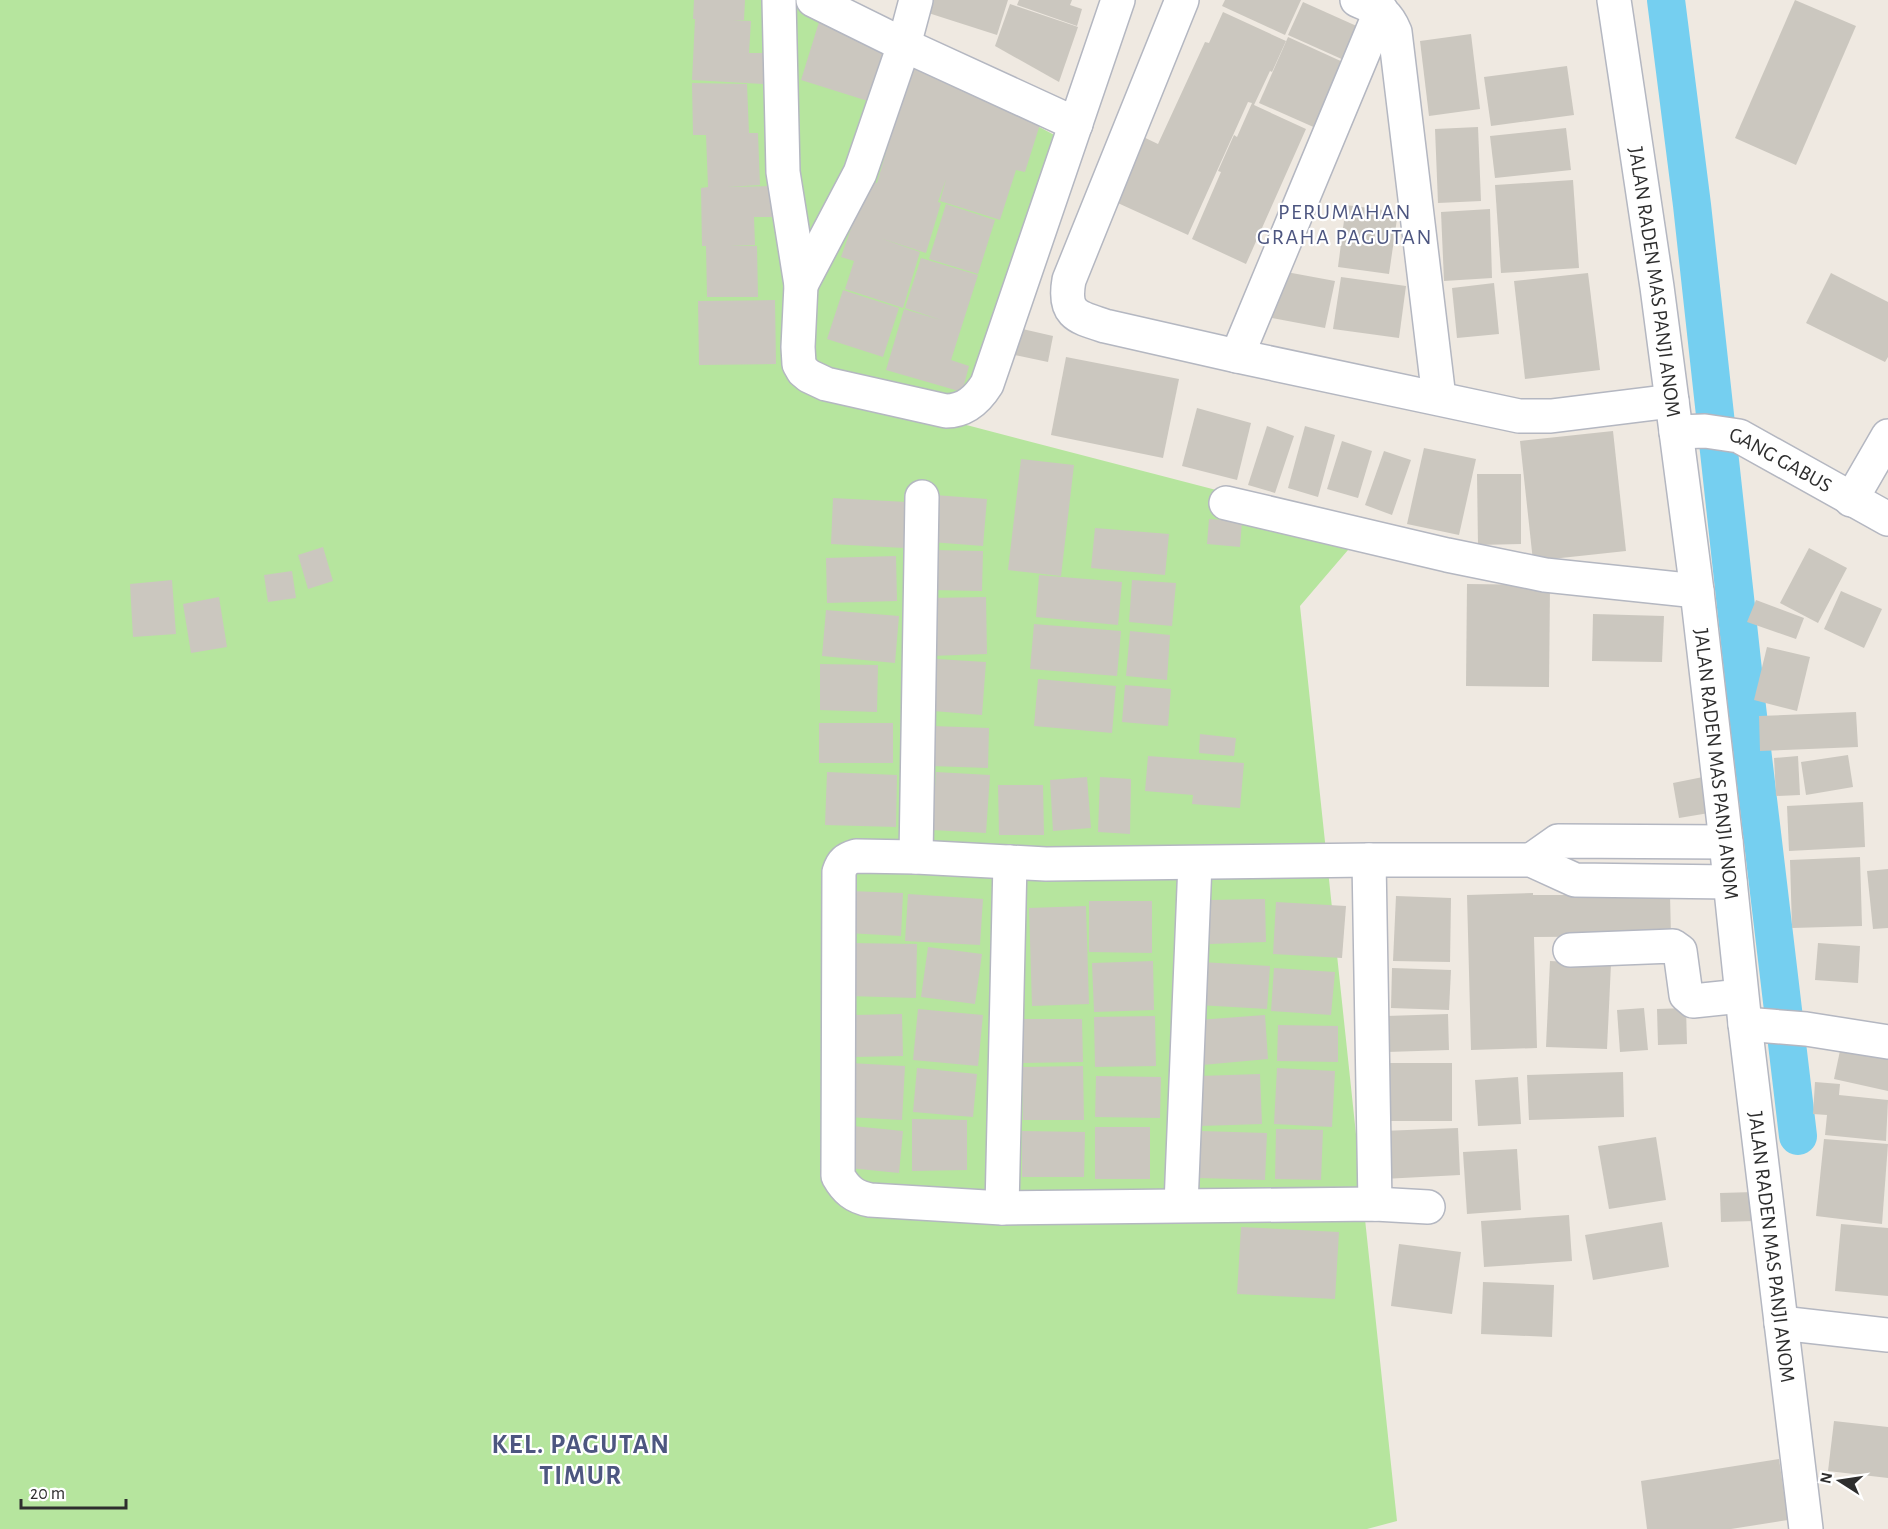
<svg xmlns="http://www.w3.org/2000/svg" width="1888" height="1529" font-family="'Alegreya Sans',sans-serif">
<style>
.green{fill:#b6e59e}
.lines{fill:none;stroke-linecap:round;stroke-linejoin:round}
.canal{stroke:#75cff0;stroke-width:38}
.building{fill:#cbc7bf}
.minor-casing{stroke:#b4b7c1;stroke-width:36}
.minor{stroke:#fff;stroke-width:33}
.labels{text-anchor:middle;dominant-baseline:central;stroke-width:4.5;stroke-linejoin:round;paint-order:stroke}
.street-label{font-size:21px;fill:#2e2e2e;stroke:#fff}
.neighbourhood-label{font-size:22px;letter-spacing:1.5px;fill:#4d5680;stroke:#fff}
.district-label{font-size:27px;font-weight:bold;letter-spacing:1.5px;fill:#4d5680;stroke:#fff}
</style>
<rect width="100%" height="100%" fill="#efe9e1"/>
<!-- green -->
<polygon class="green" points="0,0 797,0 1062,139 955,422 1366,529 1300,606 1397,1521 1367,1529 0,1529"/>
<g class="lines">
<!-- canal -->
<polyline class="canal" points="1666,0 1692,205 1747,707 1798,1136"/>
</g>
<!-- building -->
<g class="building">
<polygon points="694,0 745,0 744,20 733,20 751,21 749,53 764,53 763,84 692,80 695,19 693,19"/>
<polygon points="923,0 1008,0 997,35 919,10"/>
<polygon points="1019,0 1072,0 1070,5 1082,9 1077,26 1017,5"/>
<polygon points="1225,0 1301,0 1285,35 1222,6"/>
<polygon points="1795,0 1856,26 1796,165 1735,138"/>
<polygon points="1303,2 1370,32 1355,65 1288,35"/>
<polygon points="1010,4 1078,27 1059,82 995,46"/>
<polygon points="1223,12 1286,41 1272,72 1270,71 1254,105 1306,129 1246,264 1192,239 1221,172 1218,171 1234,135 1237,137 1252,103 1248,102 1188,235 1109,199 1137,134 1158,144 1205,42 1209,43"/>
<polygon points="819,22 889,44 871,102 801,80"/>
<polygon points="1471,34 1480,109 1429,116 1420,41"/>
<polygon points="1288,37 1356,68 1327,133 1259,103"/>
<polygon points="906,62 983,86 979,98 1042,118 1025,172 1016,170 1000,220 940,201 946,179 938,202 941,203 926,253 880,238 920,252 903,308 845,289 854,261 841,257 868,180 877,183 892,131 885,128"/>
<polygon points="1567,66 1574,115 1491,126 1484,77"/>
<polygon points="692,83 747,84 749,133 758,133 760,185 727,187 774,186 775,217 754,217 755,245 730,245 757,246 758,297 707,297 706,246 702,246 701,188 708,187 706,135 693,135"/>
<polygon points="1478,127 1481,201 1438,203 1435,129"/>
<polygon points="1566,128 1571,170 1495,178 1490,136"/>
<polygon points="1573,180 1579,268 1501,273 1495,185"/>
<polygon points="946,204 995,220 978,274 929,259"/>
<polygon points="1346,205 1398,212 1389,274 1338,267"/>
<polygon points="1490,209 1492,278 1444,281 1441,212"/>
<polygon points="921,258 978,275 951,360 969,366 962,392 886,370 904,309 941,320 905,308"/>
<polygon points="1281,271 1335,281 1325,328 1272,318"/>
<polygon points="1588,273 1600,370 1525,379 1514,281"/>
<polygon points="1831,273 1888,302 1888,357 1885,362 1806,323"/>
<polygon points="1341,277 1406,286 1399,338 1333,329"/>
<polygon points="1494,283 1499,334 1457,338 1452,288"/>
<polygon points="843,290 899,308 883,357 827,339"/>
<polygon points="775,300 776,364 699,365 698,301"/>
<polygon points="1010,326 1053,336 1048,362 1005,353"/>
<polygon points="1066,357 1179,379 1163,458 1051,435"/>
<polygon points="1197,408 1251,423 1237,480 1182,466"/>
<polygon points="1267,426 1294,436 1275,493 1248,485"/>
<polygon points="1305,426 1335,435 1318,497 1288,488"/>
<polygon points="1613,431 1626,551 1533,561 1520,441"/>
<polygon points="1342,441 1372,451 1358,498 1327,489"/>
<polygon points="1424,448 1476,459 1459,535 1407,524"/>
<polygon points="1384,451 1411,460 1392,515 1365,505"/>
<polygon points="1021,459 1074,465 1061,576 1008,570"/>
<polygon points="1477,474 1521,474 1521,544 1478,545"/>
<polygon points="935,495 987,499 983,546 931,542"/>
<polygon points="833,498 907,502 904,548 831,544"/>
<polygon points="1209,519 1242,521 1240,547 1207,544"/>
<polygon points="1095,528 1169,534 1165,575 1091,568"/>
<polygon points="323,547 333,581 308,589 298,555"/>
<polygon points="1809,548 1847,568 1818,623 1780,603"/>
<polygon points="933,550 983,551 982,591 932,590"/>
<polygon points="896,556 897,601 827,603 826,558"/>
<polygon points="292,571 296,598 268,602 264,575"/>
<polygon points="1039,575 1122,582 1118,625 1036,617"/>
<polygon points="172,580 176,634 133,637 130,584"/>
<polygon points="1132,580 1176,583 1172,626 1129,622"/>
<polygon points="1467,584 1550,585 1549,687 1466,686"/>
<polygon points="1841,591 1882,609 1864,648 1824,629"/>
<polygon points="219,597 227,647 191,653 183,604"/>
<polygon points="986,597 987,654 930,656 929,598"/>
<polygon points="1756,600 1804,618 1796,639 1747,622"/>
<polygon points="826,610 899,616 895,663 822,656"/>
<polygon points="1593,614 1664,616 1662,662 1592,661"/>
<polygon points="1034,624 1121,631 1117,676 1030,669"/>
<polygon points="1130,631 1170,635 1167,680 1126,676"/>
<polygon points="1767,647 1810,657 1797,711 1754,700"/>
<polygon points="937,659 986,662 982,715 933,711"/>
<polygon points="820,664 878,665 877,712 820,710"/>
<polygon points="1038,679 1116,686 1112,733 1034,726"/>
<polygon points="1125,685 1171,689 1168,726 1122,722"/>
<polygon points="1856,712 1858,747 1760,751 1759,716"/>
<rect x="819" y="723" width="74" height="40"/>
<polygon points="932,726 989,728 988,768 931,766"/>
<polygon points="1200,734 1236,738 1234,756 1199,753"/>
<polygon points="1848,755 1853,787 1806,795 1801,762"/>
<polygon points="1148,756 1244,763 1240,808 1192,804 1193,795 1145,791"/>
<polygon points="1798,756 1800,795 1776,796 1774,758"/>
<polygon points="827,772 897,775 896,827 825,825"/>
<polygon points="936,772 990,775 986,833 932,830"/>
<polygon points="1087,777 1091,828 1053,831 1050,780"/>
<polygon points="1100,777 1131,779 1130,834 1098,832"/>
<polygon points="1703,777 1709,813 1679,818 1673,783"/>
<polygon points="998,785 1043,785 1044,835 999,835"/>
<polygon points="1863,802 1865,847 1789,851 1787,806"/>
<polygon points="1860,857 1862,926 1792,928 1790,860"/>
<polygon points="1888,869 1888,928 1873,929 1867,871"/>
<polygon points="850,891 903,893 901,936 847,933"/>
<polygon points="1533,893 1533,895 1670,895 1671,936 1534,937 1537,1048 1471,1050 1467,895"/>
<polygon points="908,894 983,899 980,945 905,941"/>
<polygon points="1396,896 1451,898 1450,962 1393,961"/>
<polygon points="1265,899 1266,942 1210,944 1209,900"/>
<polygon points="1089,901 1152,901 1152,953 1089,952"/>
<polygon points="1276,902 1346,906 1342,958 1273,954"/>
<polygon points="1086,906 1089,1004 1032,1006 1029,908"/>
<polygon points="850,943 917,944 916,998 848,996"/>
<polygon points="1818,943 1860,946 1858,983 1815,980"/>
<polygon points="928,947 982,954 975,1004 921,997"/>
<polygon points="1153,961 1154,1010 1094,1012 1092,963"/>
<polygon points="1550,961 1611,964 1607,1049 1546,1047"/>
<polygon points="1201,962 1270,966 1267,1009 1198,1005"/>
<polygon points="1274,968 1335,972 1331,1015 1271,1011"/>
<polygon points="1392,968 1451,970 1449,1010 1391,1008"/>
<polygon points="1644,1008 1648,1050 1620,1052 1617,1010"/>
<polygon points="1686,1008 1687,1044 1658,1045 1657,1009"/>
<polygon points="918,1009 983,1015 978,1066 913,1060"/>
<polygon points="902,1014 903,1056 855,1057 854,1015"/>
<polygon points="1448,1014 1449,1050 1387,1052 1386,1016"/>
<polygon points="1265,1015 1268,1059 1202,1065 1198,1020"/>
<polygon points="1155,1016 1156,1066 1095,1067 1094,1017"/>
<polygon points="1020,1019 1082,1019 1083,1062 1021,1063"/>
<polygon points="1278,1025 1338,1026 1338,1062 1277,1061"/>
<polygon points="1841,1046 1888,1056 1888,1091 1834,1079"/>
<polygon points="850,1063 905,1066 902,1120 847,1117"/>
<rect x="1386" y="1063" width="66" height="58"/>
<polygon points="1083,1066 1084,1120 1023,1120 1022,1067"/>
<polygon points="917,1068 977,1074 973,1117 913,1112"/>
<polygon points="1277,1068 1335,1071 1332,1127 1274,1124"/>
<polygon points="1623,1072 1624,1117 1529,1120 1527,1075"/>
<polygon points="1260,1074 1262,1124 1200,1126 1199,1076"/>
<polygon points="1096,1076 1161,1077 1160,1118 1095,1117"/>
<polygon points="1518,1077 1521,1124 1478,1126 1475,1080"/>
<polygon points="1815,1082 1840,1084 1839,1095 1888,1100 1886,1141 1825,1135 1827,1115 1813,1114"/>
<polygon points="912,1119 967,1120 967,1170 912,1171"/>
<polygon points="853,1126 903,1131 899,1173 849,1168"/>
<rect x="1095" y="1127" width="55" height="52"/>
<polygon points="1458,1128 1460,1175 1383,1179 1382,1131"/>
<polygon points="1276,1129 1323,1130 1321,1180 1275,1179"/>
<polygon points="1022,1131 1085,1132 1084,1177 1022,1177"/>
<polygon points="1201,1131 1267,1133 1265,1180 1199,1178"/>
<polygon points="1656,1137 1666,1200 1609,1209 1598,1146"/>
<polygon points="1824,1139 1888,1144 1882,1224 1816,1216"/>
<polygon points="1517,1149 1521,1210 1467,1214 1463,1152"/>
<polygon points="1754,1192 1755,1221 1721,1222 1720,1193"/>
<polygon points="1569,1215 1572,1261 1484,1267 1481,1221"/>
<polygon points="1662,1222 1669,1267 1593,1280 1585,1235"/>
<polygon points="1841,1224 1888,1228 1888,1296 1835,1291"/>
<polygon points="1241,1227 1339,1232 1335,1299 1237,1294"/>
<polygon points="1399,1244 1461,1252 1452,1314 1391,1306"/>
<polygon points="1483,1282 1554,1285 1552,1337 1481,1334"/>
<polygon points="1834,1421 1888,1427 1888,1478 1828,1471"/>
<polygon points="1779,1459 1788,1520 1731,1529 1647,1529 1641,1481"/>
</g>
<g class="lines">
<defs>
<g id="minor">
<path d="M779 0 783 172 801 285 798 347 799 364 803 371 809 376 826 384 946 411C965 411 977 400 987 384L1118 0"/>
<polyline points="813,0 904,45 1076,124"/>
<path d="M1182 0 1069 280C1063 314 1076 317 1105 326L1237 356 1519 416H1551L1672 401"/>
<path d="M1357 0C1377 9 1386 10 1395 32L1439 398"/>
<path id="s1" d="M1614 0 1657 287 1697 591 1726 842 1745 1024 1806 1529"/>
<polyline points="801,285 860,173 904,45 916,0"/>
<polyline points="1237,356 1381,10"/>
<path id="s2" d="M1676 432 1705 431 1739 436 1888 519"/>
<polyline points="1851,500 1888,436"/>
<polyline points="1226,503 1447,555 1545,575 1697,591"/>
<polyline points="916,857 922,497"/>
<polyline points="1369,860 1375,1204"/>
<polyline points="1531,860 1558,841 1726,842"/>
<polyline points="1570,950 1673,946 1680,951 1686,995 1693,1001 1741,996"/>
<polyline points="1745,1024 1806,1029 1888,1042"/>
<polyline points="1181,1205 1195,863"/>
<path d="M1428 1207 1375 1204 1002 1208 870 1200C854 1197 846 1190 838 1176L839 872C842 862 846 859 856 856L916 857 1046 864 1369 860H1531L1575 880 1730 882"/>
<polyline points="1002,1208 1010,862"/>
<polyline points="1781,1323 1888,1335"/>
</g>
</defs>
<!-- minor casing -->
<use href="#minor" class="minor-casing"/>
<!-- minor -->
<use href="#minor" class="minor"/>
</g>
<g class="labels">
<!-- street labels -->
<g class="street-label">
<text stroke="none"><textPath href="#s1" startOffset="285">JALAN RADEN MAS PANJI ANOM</textPath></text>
<text stroke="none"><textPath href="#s2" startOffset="111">GANG GABUS</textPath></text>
<text stroke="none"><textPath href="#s1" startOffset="771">JALAN RADEN MAS PANJI ANOM</textPath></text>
<text stroke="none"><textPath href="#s1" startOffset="1257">JALAN RADEN MAS PANJI ANOM</textPath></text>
</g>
<!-- neighbourhood labels -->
<g class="neighbourhood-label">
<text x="1345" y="212">PERUMAHAN<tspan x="1345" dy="25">GRAHA PAGUTAN</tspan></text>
</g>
<!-- district labels -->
<g class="district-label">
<text x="581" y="1444">KEL. PAGUTAN<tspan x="581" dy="31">TIMUR</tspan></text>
</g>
</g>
<!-- north arrow -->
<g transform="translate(1840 1481) rotate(282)" stroke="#ffffff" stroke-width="4.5" paint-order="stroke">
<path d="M0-4.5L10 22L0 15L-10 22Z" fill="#2e2e2e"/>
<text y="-9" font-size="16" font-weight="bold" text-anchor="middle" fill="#2e2e2e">N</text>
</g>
<!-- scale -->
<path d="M21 1499v9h105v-9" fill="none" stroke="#2e2e2e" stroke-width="3"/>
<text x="30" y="1499" font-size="18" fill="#2e2e2e" stroke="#ffffff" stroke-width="4.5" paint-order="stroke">20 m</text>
</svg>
